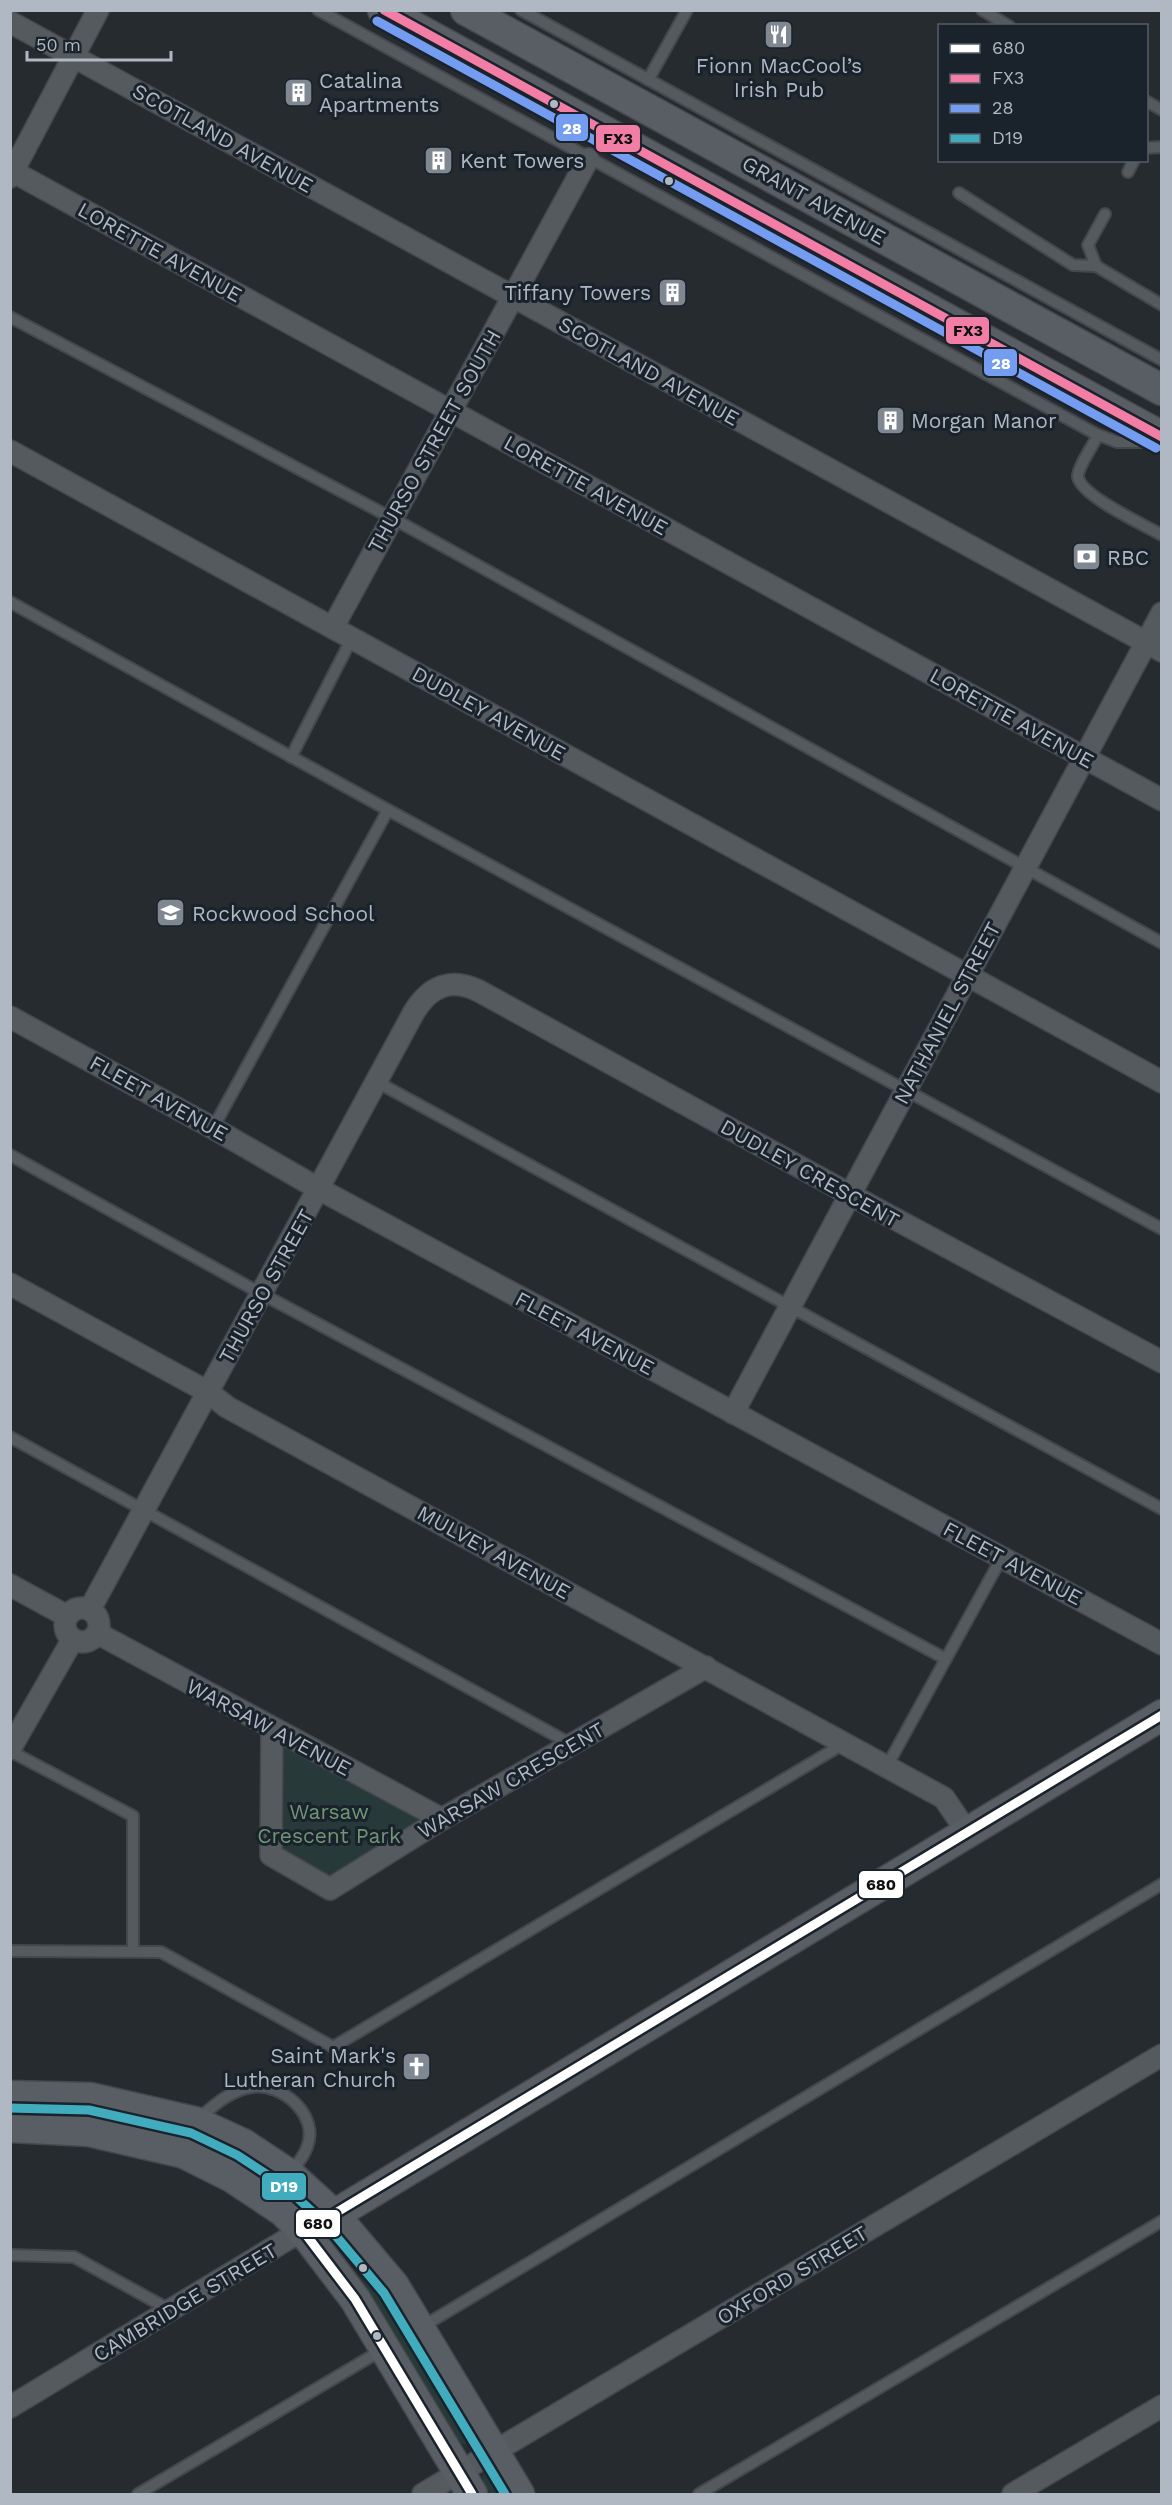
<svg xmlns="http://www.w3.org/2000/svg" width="1172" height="2505" font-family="'Work Sans',sans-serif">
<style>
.green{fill:#273939}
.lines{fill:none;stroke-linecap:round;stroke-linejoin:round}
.lane-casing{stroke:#44474b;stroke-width:14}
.street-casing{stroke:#44474b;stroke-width:24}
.secondary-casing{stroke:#44474b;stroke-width:33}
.lane{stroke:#555a5f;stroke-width:10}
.street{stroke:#555a5f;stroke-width:21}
.secondary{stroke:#595e64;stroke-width:30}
.bus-1-casing{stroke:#1a222b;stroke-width:14}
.bus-2-casing{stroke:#1a222b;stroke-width:14}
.bus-3-casing{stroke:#1a222b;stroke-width:14}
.bus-4-casing{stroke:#1a222b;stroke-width:14}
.bus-1{stroke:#fff;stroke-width:9}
.bus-2{stroke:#f27ea6;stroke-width:9}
.bus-3{stroke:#749cf0;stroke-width:9}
.bus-4{stroke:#41acbe;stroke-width:9}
.bus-dot{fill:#afb8c3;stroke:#1a222b;stroke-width:2}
.labels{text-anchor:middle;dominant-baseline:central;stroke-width:6;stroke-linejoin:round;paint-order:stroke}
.poi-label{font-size:21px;fill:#afb8c3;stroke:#1a222b;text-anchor:start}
.street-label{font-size:21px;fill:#afb8c3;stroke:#1a222b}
.park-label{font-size:21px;fill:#709675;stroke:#1a222b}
.line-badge{stroke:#1a222b;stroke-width:2}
.badge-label{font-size:16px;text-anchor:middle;font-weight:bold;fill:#fff}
.pale-badge-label{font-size:16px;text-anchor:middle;font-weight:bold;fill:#111}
</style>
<rect width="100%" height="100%" fill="#262b30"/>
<!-- green -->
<g class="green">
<polygon points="272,1729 442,1819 330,1889 271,1855"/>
<polygon points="344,2248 369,2272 473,2440 471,2444 461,2444 456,2439"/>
<polygon points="489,2470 508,2494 490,2494 482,2480 483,2474"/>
</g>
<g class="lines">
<defs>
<g id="lane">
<polyline points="318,10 1096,434 1117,442 1153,442"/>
<polyline points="521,10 1162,360"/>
<polyline points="982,10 1009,26"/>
<polyline points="648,80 687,10"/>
<polyline points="1146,101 1162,110"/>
<polyline points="1146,148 1162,147"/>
<polyline points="1128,172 1134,160"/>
<polyline points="959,193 1073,265 1096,266 1162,305"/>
<polyline points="1096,266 1088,245 1105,214"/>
<polyline points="10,317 392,518 1162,943"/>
<path d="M1098 435C1094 444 1077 468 1078 477 1081 496 1144 525 1162 535"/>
<polyline points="10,602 388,810 1162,1229"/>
<polyline points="291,757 352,638"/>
<polyline points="377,1082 1162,1509"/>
<polyline points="213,1128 388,810"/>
<polyline points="10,1155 262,1294 946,1659"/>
<polyline points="10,1437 571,1744"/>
<polyline points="10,1751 133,1816 133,1951"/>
<polyline points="887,1766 1002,1557"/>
<polyline points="10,1951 161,1952 333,2047 845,1743"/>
<path d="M197 2120C213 2106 230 2090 252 2087 282 2082 320 2116 307 2147 304 2157 295 2166 290 2175L252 2185"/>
<polyline points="10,2255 74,2257 172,2311"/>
<polyline points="420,2328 1162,1884"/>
<polyline points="138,2494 382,2350"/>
<polyline points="699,2494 1162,2221"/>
</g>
<g id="street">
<polyline points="10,22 1162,651"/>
<polyline points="10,170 1162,800"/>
<polyline points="10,177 98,10"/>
<polyline points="10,451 1162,1082"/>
<polyline points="333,627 588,159"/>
<polyline points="10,1017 213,1128 319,1189 1162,1644"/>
<polyline points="10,1284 208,1392 227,1407 944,1798 967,1832"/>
<polyline points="733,1413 1162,613"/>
<polyline points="10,1585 67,1616"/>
<circle cx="82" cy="1625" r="17"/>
<path d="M90 1609 414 1012C430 986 451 977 479 991L871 1206 1162 1362"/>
<polyline points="97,1633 442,1819"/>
<polyline points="272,1729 271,1855 330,1889 442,1819 706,1667"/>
<polyline points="10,1749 73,1639"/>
<polyline points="10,2407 286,2240 334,2215"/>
<polyline points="423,2494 1162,2055"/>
<polyline points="1013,2494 1162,2406"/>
</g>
<g id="secondary">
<polyline points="383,10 1162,437"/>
<polyline points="466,10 1162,390"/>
<polyline points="10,2096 91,2098 195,2122 243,2144 290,2175 334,2215 394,2286 519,2494"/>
<polyline points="10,2127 88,2131 184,2153 232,2177 283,2211 304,2232 355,2299 472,2494"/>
<polyline points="334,2215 1162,1715"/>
</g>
</defs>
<!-- lane casing -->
<use href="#lane" class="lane-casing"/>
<!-- street casing -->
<use href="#street" class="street-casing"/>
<!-- secondary casing -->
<use href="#secondary" class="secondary-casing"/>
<!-- lane -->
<use href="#lane" class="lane"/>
<!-- street -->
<use href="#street" class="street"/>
<!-- secondary -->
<use href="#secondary" class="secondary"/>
<defs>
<polyline id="bus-1" points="472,2494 355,2299 304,2232 1162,1715"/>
<polyline id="bus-2" points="384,10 1162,437"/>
<polyline id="bus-3" points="377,21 1156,448"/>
<polyline id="bus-4" points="10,2108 89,2110 191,2133 237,2155 283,2185 325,2223 384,2293 505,2494"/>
</defs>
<!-- bus-1 casing -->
<use href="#bus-1" class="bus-1-casing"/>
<!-- bus-2 casing -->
<use href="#bus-2" class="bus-2-casing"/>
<!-- bus-3 casing -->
<use href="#bus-3" class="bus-3-casing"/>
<!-- bus-4 casing -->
<use href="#bus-4" class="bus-4-casing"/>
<!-- bus-1 -->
<use href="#bus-1" class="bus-1"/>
<!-- bus-2 -->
<use href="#bus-2" class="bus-2"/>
<!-- bus-3 -->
<use href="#bus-3" class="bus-3"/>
<!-- bus-4 -->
<use href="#bus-4" class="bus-4"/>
</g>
<!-- icons -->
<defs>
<symbol id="restaurant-square" viewBox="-11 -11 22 22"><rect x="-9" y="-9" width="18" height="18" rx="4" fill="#7f8790" stroke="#1a222b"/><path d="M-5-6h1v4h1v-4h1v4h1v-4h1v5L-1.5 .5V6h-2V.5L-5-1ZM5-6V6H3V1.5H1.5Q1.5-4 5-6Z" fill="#fff"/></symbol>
<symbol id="building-square" viewBox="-11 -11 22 22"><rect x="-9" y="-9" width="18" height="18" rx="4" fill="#7f8790" stroke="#1a222b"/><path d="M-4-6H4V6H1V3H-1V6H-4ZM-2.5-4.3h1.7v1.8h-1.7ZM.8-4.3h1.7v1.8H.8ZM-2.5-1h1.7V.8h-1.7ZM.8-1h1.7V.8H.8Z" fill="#fff"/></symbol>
<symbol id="bank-square" viewBox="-11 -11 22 22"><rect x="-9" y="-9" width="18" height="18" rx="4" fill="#7f8790" stroke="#1a222b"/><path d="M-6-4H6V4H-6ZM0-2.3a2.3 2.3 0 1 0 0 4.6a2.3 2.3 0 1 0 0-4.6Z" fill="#fff"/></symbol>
<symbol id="school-square" viewBox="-11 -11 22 22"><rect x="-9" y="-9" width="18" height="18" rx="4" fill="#7f8790" stroke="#1a222b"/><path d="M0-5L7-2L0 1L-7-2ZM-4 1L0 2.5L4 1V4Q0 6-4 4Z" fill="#fff"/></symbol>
<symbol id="church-square" viewBox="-11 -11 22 22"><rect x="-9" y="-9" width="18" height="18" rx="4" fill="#7f8790" stroke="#1a222b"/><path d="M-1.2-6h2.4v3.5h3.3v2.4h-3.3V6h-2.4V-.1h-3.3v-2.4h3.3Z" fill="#fff"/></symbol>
</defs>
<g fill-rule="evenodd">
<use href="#restaurant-square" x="762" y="18" width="33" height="33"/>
<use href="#building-square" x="282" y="76" width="33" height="33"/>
<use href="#building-square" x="422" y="144" width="33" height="33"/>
<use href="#building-square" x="656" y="276" width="33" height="33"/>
<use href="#building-square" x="874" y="404" width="33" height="33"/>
<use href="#bank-square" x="1070" y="540" width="33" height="33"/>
<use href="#school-square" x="154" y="896" width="33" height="33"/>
<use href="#church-square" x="400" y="2050" width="33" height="33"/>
</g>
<!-- markers -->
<g class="bus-dot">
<circle cx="554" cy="104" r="5"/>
<circle cx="669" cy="181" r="5"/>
<circle cx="363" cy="2268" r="5"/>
<circle cx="377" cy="2336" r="5"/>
</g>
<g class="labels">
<!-- poi labels -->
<g class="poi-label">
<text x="779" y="65" text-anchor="middle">Fionn MacCool’s<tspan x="779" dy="24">Irish Pub</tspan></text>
<text x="319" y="80">Catalina<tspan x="319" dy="24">Apartments</tspan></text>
<text x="460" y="160">Kent Towers</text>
<text x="651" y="292" text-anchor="end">Tiffany Towers</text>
<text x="911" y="420">Morgan Manor</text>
<text x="1107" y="557">RBC</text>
<text x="192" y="913">Rockwood School</text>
<text x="396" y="2055" text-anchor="end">Saint Mark's<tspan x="396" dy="24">Lutheran Church</tspan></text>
</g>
<!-- street labels -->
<g class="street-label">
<text transform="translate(223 138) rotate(29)">SCOTLAND AVENUE</text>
<text transform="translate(814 200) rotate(29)">GRANT AVENUE</text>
<text transform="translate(160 252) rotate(29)">LORETTE AVENUE</text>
<text transform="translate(649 371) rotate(29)">SCOTLAND AVENUE</text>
<text transform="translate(434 441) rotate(-61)">THURSO STREET SOUTH</text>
<text transform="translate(586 485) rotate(29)">LORETTE AVENUE</text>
<text transform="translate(489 713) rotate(29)">DUDLEY AVENUE</text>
<text transform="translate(1012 718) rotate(29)">LORETTE AVENUE</text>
<text transform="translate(947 1013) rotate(-62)">NATHANIEL STREET</text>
<text transform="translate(159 1098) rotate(29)">FLEET AVENUE</text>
<text transform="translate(810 1173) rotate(29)">DUDLEY CRESCENT</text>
<text transform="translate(266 1286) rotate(-61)">THURSO STREET</text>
<text transform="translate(585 1333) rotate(28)">FLEET AVENUE</text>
<text transform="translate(494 1552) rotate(29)">MULVEY AVENUE</text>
<text transform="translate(1013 1563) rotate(28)">FLEET AVENUE</text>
<text transform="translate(269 1727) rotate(28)">WARSAW AVENUE</text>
<text transform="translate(511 1780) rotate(-30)">WARSAW CRESCENT</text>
<text transform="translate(792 2275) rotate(-31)">OXFORD STREET</text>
<text transform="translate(185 2302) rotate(-31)">CAMBRIDGE STREET</text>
</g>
<!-- park labels -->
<g class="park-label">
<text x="329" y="1811">Warsaw<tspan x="329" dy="24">Crescent Park</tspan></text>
</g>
</g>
<g class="line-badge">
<rect x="555" y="113" width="34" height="29" rx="6" fill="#749cf0"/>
<rect x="595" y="124" width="46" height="29" rx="6" fill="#f27ea6"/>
<rect x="945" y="316" width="45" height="29" rx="6" fill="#f27ea6"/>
<rect x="983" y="348" width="35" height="29" rx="6" fill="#749cf0"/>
<rect x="858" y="1870" width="46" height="29" rx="6" fill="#fff"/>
<rect x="261" y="2172" width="46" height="29" rx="6" fill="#41acbe"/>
<rect x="295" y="2209" width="46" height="29" rx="6" fill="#fff"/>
</g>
<g class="badge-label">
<text x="572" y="134">28</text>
<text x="1001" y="369">28</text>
<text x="284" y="2192">D19</text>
</g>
<g class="pale-badge-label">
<text x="618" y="144">FX3</text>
<text x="968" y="336">FX3</text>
<text x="881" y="1890">680</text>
<text x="318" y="2229">680</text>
</g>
<!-- border -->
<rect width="1172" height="2505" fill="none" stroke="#afb8c3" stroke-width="24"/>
<!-- legend -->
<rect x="938" y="24" width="210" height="138" fill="#1a222b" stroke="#565e68" stroke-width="1.5"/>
<rect x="950" y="44" width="30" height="9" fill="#ffffff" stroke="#565e68" stroke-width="1.5"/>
<text x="992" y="54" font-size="18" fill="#afb8c3">680</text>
<rect x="950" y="74" width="30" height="9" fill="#f27ea6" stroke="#565e68" stroke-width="1.5"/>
<text x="992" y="84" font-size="18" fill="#afb8c3">FX3</text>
<rect x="950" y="104" width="30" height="9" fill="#749cf0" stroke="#565e68" stroke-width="1.5"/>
<text x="992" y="114" font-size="18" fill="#afb8c3">28</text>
<rect x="950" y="134" width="30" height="9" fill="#41acbe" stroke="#565e68" stroke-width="1.5"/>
<text x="992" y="144" font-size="18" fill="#afb8c3">D19</text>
<!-- scale -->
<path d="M27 51v9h144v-9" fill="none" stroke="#afb8c3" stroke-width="3"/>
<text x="36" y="51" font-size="18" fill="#afb8c3" stroke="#1a222b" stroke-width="4.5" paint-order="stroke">50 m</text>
</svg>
